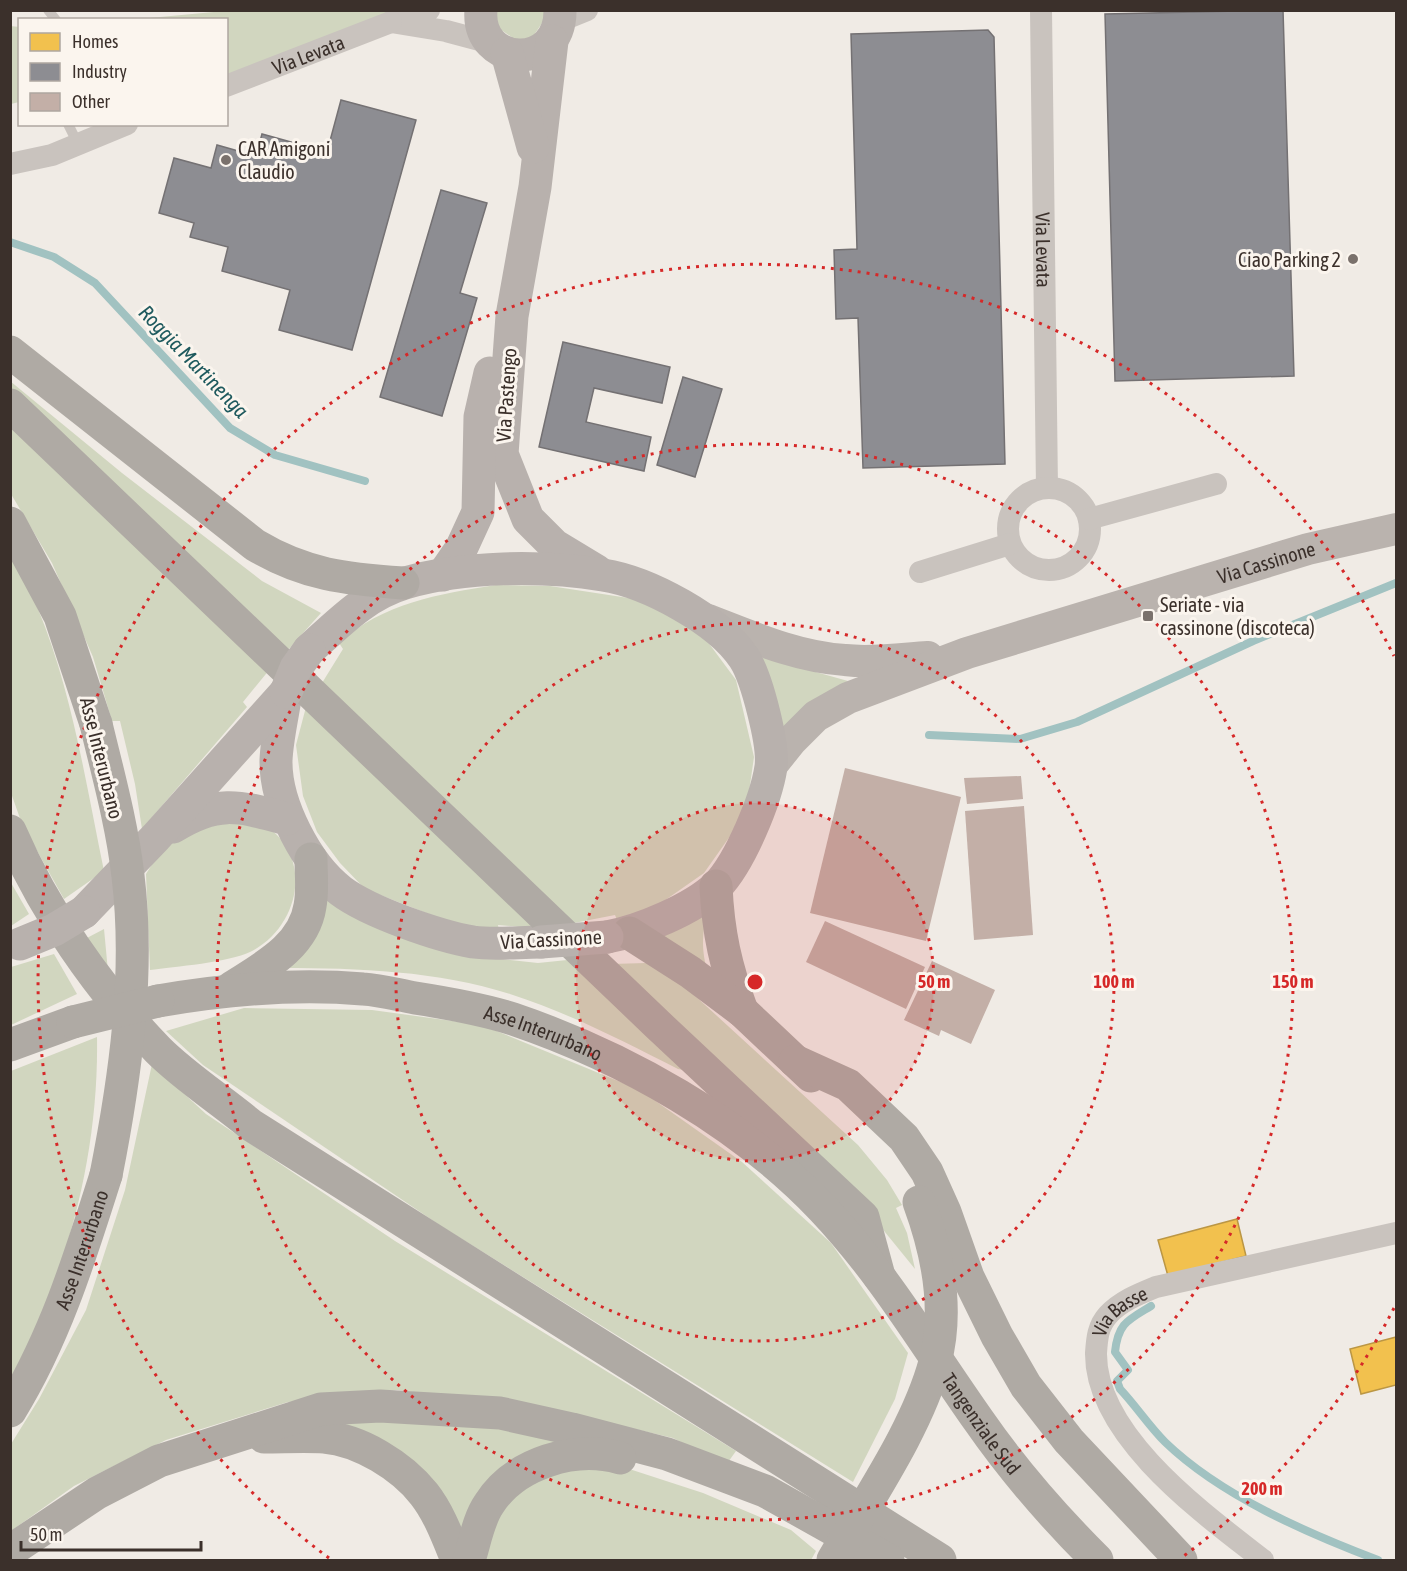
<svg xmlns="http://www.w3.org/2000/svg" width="1407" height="1571" font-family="'Asap Condensed',sans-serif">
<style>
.green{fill:#d1d6bf}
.homes{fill:#f2c14e;stroke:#bb9644;stroke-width:1.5}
.industry{fill:#8d8d92;stroke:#747173;stroke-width:1.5}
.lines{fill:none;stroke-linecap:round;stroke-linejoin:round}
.stream{stroke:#a1c2c1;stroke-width:8}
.building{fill:#c3afa7}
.lane{stroke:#c9c3be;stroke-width:10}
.street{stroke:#c9c3be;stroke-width:22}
.secondary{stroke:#bab3ae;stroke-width:32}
.primary{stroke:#b8b1ad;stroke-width:33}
.highway{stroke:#afaaa4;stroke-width:33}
.primary-bridge{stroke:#b8b1ad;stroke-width:33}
.highway-bridge{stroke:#afaaa4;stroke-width:33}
.ring{fill:none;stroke:#d62828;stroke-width:3;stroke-dasharray:3 6}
.poi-dot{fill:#7a716c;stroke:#fbf5ee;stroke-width:2}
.labels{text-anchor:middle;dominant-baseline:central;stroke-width:6;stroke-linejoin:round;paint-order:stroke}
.street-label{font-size:20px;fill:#3b302b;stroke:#fbf5ee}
.poi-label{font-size:20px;fill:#3b302b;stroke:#fbf5ee;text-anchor:start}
.water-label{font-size:21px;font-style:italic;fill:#1f5a5e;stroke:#fbf5ee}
.centre{fill:#d62828;stroke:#fbf5ee;stroke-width:3}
.ring-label{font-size:18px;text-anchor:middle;font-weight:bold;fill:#d62828;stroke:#fbf5ee;stroke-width:6;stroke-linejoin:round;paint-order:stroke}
</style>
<rect width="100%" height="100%" fill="#f0ebe5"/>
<!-- green -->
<g class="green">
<polygon points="235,10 404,11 227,77 226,20 128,20"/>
<polygon points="497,11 550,11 526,47 497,27"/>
<polygon points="10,26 20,27 19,102 11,104"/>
<polygon points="10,381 122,473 262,581 321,613 287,651 11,391"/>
<polygon points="10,420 270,669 243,702 247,707 142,829 135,784 120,721 112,721 93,657 52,563 11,494"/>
<path d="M10 555C19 573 30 590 38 609 72 691 86 784 104 871L64 899 22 824 11 793Z"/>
<path d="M496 585 550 586 635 599 699 630 736 680 754 757 749 792 740 822 704 873 654 908 617 920 615 915 574 923 322 683 343 649 339 643C383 603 438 594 496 585Z"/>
<polygon points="755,655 848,681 805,707 782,731"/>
<polygon points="306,707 534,928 498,925 499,931 467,929 365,889 340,863 317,832 303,796 296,745"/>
<path d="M202 816C216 817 250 816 261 823 315 853 301 927 250 952 230 962 174 967 150 970L146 874 159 853Z"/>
<polygon points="10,881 29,914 11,926 10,926"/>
<path d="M324 897 462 955 538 963 577 959 694 1072 678 1069C623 1041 569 1013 510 994 438 971 358 968 283 968Z"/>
<path d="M711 900C703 926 700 944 707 970L649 936Z"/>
<polygon points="104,929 109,982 64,950"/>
<polygon points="54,954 77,994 11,1025 11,967"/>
<polygon points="646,963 669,972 858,1145 887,1180 902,1205 896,1208 907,1233 915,1269 850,1189 611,964"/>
<polygon points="244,1008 372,1010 482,1025 640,1090 742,1162 831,1243 908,1353 895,1399 853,1482 441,1226 203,1065 166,1031"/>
<path d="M97 1037C99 1154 67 1275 11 1377V1071Z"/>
<polygon points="152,1064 206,1114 395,1241 736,1451 726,1465 673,1438 541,1407 397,1390 288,1402 166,1440 74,1486 11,1531 11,1444 39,1399 86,1310 125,1190"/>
<polygon points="346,1416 552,1433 558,1444 459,1537 342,1422"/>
<polygon points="559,1464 617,1465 703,1493 791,1530 816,1551 811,1560 481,1560 496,1513 521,1485"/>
</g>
<!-- homes -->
<g class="homes">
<polygon points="1237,1219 1246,1256 1168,1276 1158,1240"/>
<polygon points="1396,1337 1396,1385 1361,1394 1350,1349"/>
</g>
<!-- industry -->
<g class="industry">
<polygon points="1283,10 1294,376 1115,381 1105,14"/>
<polygon points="988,30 994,37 1005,464 863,468 858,318 836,319 834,250 857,249 851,34"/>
<polygon points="341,100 416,120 352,350 279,330 290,290 222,271 228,247 190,237 194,223 159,213 174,158 211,168 217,145 256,156 262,134 327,152"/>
<polygon points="441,190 487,203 460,293 477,298 442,416 380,397"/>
<polygon points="563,342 670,367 662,403 594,388 586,422 651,437 644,471 539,447"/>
<polygon points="683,377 722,389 695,477 657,465"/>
</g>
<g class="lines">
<!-- stream -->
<g class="stream">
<polyline points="10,242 54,257 95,283 230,428 275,455 365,481"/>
<polyline points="929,735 1020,739 1077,722 1253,641 1396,583"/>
<path d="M1151 1306C1128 1320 1118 1323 1115 1352L1128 1370 1117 1381 1120 1389C1136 1406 1149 1426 1165 1442 1221 1496 1307 1533 1378 1560"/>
</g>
</g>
<!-- building -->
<g class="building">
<polygon points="845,768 961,797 926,941 810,913"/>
<polygon points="1021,776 1023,799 967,804 964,778"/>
<polygon points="1024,806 1033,935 974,940 965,811"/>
<polygon points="825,921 925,967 906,1009 806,962"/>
<polygon points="932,961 995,990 971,1044 941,1030 939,1036 904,1020"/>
</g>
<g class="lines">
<!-- lane -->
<g class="lane">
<polyline points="48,10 56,20"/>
<polyline points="68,124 78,144"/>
</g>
<!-- street -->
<g class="street">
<polyline points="429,10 391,22 446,31 491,43"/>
<path id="s1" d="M1041 10 1047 488"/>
<polyline points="560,21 587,10"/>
<path id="s2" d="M226 86 391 22"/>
<polyline points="10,164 52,155 127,124"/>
<circle cx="1049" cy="529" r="41"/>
<polyline points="1089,519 1216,484"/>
<polyline points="920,572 1010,544"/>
<path id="s3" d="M1263 1560C1204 1514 1095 1436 1096 1353 1097 1338 1098 1326 1108 1315 1121 1301 1139 1294 1156 1287L1396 1233"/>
</g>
<!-- secondary -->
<g class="secondary">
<path d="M708 620C752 637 797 657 845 660 872 663 900 659 928 657"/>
<path id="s4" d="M771 766 791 741 816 716 848 698 967 653 1308 549 1396 529"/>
</g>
<!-- primary -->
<g class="primary">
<path d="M481 10C476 68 561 72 560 10"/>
<polyline points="552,41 535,187 512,316 502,454 528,519 554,545 597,571"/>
<polyline points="507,53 533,147"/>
<polyline points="443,575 461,549 478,512 480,417 490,373"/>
<path d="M309 650C339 623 365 595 405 583 463 566 543 565 603 575 648 582 719 620 744 658 757 678 774 745 771 767 766 800 740 862 717 886 693 909 640 931 607 937"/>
<path d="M286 692C283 714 277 738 276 760 275 804 307 865 341 891 369 912 438 936 473 942 495 945 519 942 541 942"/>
<path d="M173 827C218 799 239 806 287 819"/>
<polyline points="84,912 156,837 286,692"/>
</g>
<!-- highway -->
<g class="highway">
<path d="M10 352 255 545C305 575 346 579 403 583"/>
<polyline points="10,405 657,1024 863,1217 879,1276"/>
<polyline points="10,523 60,616 96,724"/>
<path d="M10 831C44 910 98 988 158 1050 185 1077 221 1100 251 1125L940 1560"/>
<path d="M716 886C718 933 726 967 742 1011"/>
<polyline points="629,933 690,972 742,1011 811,1076"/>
<path d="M231 988C262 968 304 947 310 906 313 891 311 874 311 859"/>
<path id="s5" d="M158 1001C227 989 293 983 363 989 381 990 398 995 415 998 447 1003 482 1009 513 1019 625 1057 740 1122 822 1208 883 1272 928 1349 979 1421 1013 1470 1055 1518 1097 1560"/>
<polyline points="10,1045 73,1022"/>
<polyline points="795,1061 848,1085 904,1138 927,1172 945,1212 968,1277 997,1336 1026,1386 1069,1441 1181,1560"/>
<path id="s6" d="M10 1411C55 1338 80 1257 106 1175"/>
<path d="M264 1437C284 1437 305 1436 324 1437 360 1440 402 1466 424 1494 439 1513 448 1538 457 1560"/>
<polyline points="10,1551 97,1493 159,1461 321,1409 380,1406 500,1413 572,1429 667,1454 765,1491 888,1560"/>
<path d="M469 1560C475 1542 478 1520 489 1504 515 1463 575 1445 620 1458"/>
</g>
<!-- primary-bridge -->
<g class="primary-bridge">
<polyline points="286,692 296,668 309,650"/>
<polyline points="541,942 607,937"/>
<polyline points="20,944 54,930 84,912"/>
</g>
<!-- highway-bridge -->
<g class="highway-bridge">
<path d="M96 724C108 774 122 824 128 876 140 974 125 1079 106 1175"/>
<polyline points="73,1022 158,1001"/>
<path d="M833 1560C867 1500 917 1429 935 1362 949 1310 937 1251 919 1202"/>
</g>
</g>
<!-- distance rings -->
<circle cx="755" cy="982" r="179" fill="#d62828" fill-opacity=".12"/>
<g class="ring">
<circle cx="755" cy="982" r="179"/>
<circle cx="755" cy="982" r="359"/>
<circle cx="755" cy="982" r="538"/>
<path d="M1394 1308A717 717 0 0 1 1181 1558M329 1558A717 717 0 1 1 1394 656"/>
</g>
<!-- markers -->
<g class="poi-dot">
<circle cx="226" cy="160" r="6"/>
<circle cx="1353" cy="259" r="6"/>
<rect x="1142" y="610" width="12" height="12" rx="3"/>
</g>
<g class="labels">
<!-- street labels -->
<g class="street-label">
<text stroke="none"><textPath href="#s2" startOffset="88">Via Levata</textPath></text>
<text stroke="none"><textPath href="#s1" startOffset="240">Via Levata</textPath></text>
<text transform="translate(506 395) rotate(-86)">Via Pastengo</text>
<text stroke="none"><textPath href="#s4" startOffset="544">Via Cassinone</textPath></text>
<text transform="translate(102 758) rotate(76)">Asse Interurbano</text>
<text transform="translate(551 939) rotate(-3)">Via Cassinone</text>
<text stroke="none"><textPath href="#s5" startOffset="392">Asse Interurbano</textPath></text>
<text stroke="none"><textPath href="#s6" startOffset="177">Asse Interurbano</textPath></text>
<text stroke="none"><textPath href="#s3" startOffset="326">Via Basse</textPath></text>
<text stroke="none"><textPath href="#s5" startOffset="993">Tangenziale Sud</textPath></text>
</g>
<!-- poi labels -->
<g class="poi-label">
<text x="238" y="148">CAR Amigoni<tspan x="238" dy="23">Claudio</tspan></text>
<text x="1341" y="259" text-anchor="end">Ciao Parking 2</text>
<text x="1160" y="604">Seriate - via<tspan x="1160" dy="23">cassinone (discoteca)</tspan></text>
</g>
<!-- water labels -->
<g class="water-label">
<text transform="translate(194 361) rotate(46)">Roggia Martinenga</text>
</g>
</g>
<circle cx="755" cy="982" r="9" class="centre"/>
<g class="ring-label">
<text x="934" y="988">50 m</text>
<text x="1114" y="988">100 m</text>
<text x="1293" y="988">150 m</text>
<text x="1262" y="1495">200 m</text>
</g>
<!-- border -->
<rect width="1407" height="1571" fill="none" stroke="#3b302b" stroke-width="24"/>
<!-- legend -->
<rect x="18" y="18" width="210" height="108" fill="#fbf5ee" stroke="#aea6a0" stroke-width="1.5"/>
<rect x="30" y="33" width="30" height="18" fill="#f2c14e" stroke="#aea6a0" stroke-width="1.5"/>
<text x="72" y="48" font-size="18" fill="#3b302b">Homes</text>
<rect x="30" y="63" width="30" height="18" fill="#8d8d92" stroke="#aea6a0" stroke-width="1.5"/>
<text x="72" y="78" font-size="18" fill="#3b302b">Industry</text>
<rect x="30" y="93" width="30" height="18" fill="#c3afa7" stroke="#aea6a0" stroke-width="1.5"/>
<text x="72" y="108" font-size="18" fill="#3b302b">Other</text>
<!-- scale -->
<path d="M21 1541v9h180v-9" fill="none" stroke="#3b302b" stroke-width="3"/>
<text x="30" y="1541" font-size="18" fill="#3b302b" stroke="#fbf5ee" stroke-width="4.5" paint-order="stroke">50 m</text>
</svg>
